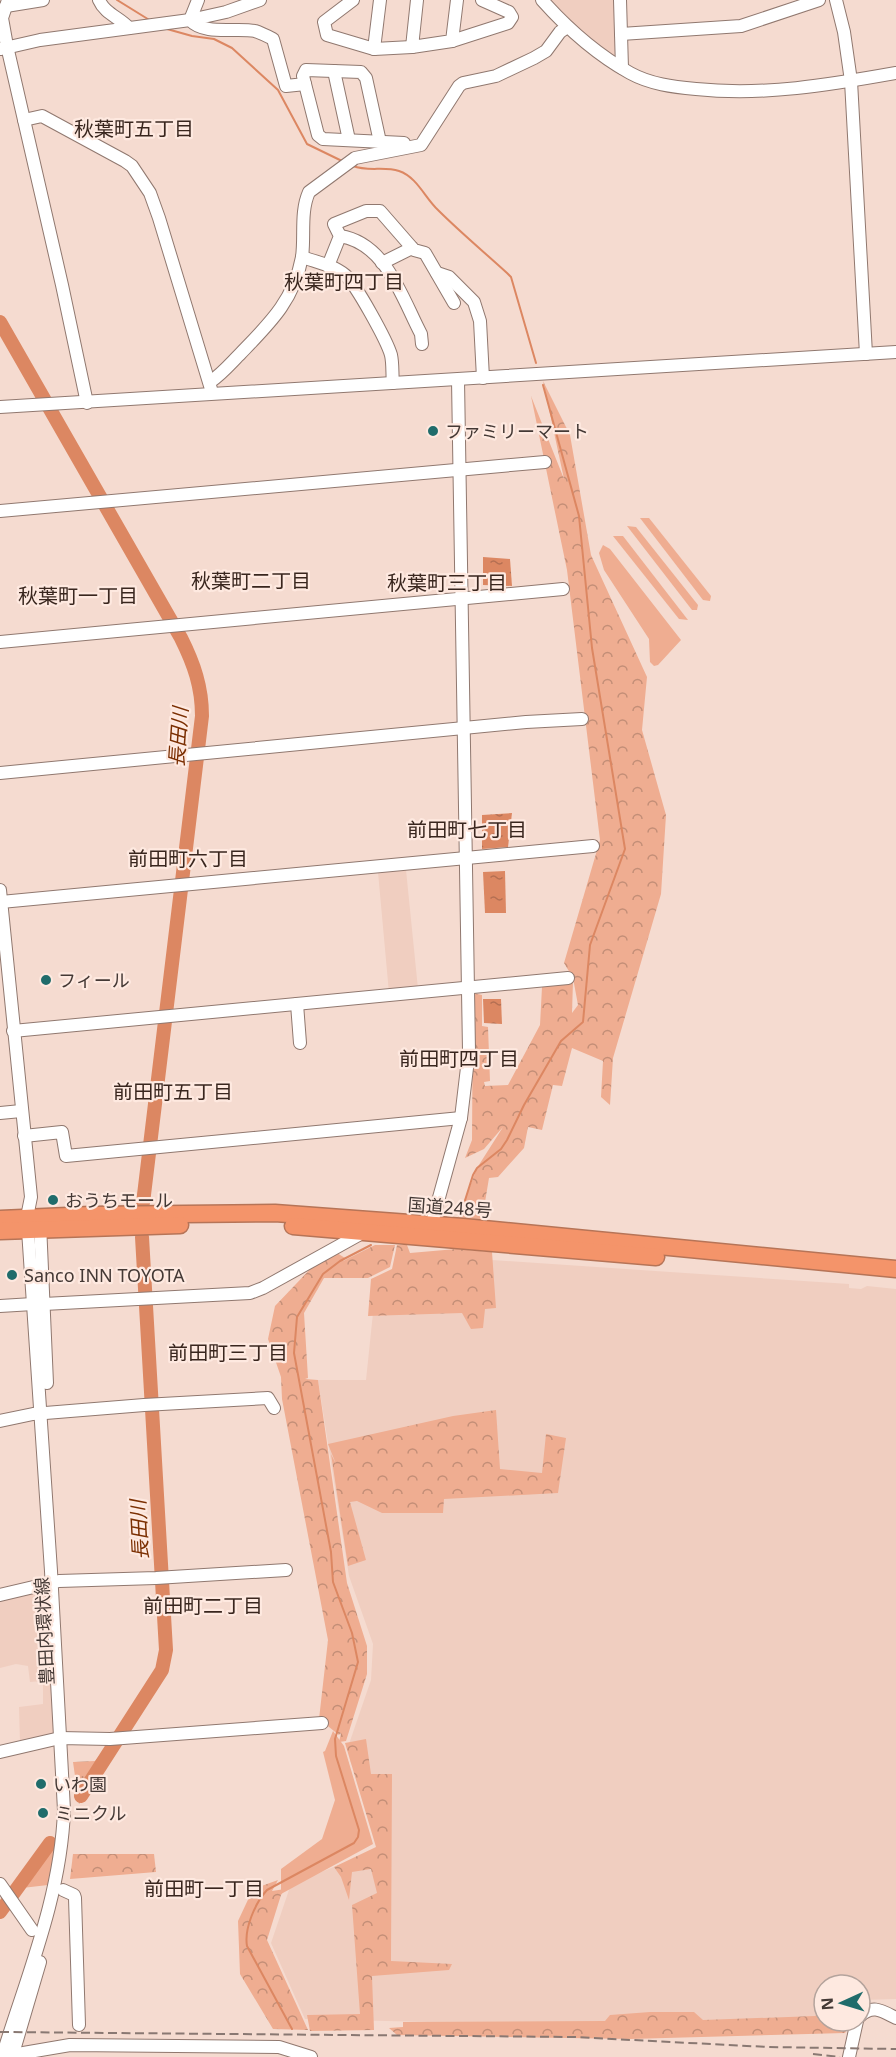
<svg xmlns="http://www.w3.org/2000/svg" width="896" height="2057" font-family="'Noto Sans','Noto Sans JP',sans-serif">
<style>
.built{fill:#f0cec0}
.green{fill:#efad91}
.forest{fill:url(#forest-crowns)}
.wetland{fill:url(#wetland-marsh)}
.water{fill:url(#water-ripples)}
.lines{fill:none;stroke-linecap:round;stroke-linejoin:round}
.stream{stroke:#dc8762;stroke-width:2}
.river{stroke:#dc8762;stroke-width:14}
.minor-casing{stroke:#90786f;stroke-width:14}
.highway-casing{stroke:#b67457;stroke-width:19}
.minor{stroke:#fff;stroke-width:12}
.highway{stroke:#f4946a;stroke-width:16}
.rail{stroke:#897872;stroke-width:2;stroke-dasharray:9 4.5;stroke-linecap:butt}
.poi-dot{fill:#206c6b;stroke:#fee9e0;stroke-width:2}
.labels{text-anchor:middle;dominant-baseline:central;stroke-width:4.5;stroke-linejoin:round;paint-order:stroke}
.poi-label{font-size:18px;fill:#443935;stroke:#fee9e0;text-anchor:start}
.street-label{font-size:18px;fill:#443935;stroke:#fee9e0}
.neighbourhood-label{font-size:20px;fill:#39261e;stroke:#fee9e0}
.water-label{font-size:20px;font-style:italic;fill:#7b2f02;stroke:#fee9e0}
</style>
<defs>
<pattern id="forest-crowns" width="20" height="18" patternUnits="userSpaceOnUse" patternTransform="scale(1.5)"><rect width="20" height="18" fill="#efad91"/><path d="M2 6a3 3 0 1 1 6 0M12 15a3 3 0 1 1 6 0" fill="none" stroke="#c38e77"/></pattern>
<pattern id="wetland-marsh" width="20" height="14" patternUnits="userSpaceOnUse" patternTransform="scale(1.5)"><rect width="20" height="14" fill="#efad91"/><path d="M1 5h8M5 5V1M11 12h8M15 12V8" fill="none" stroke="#c38e77"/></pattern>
<pattern id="water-ripples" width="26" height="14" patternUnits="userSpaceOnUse" patternTransform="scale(1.5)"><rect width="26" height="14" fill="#dc8762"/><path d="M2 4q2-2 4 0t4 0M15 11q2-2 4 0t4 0" fill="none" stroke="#b46f52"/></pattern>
</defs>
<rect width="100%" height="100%" fill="#f5dbd0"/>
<!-- built -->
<g class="built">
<polygon points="546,0 616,0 618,56 615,60 571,27"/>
<polygon points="406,870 418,989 389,993 378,872"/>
<polygon points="402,1254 849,1284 849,1288 861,1289 867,1286 896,1289 896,1999 860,2000 860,1985 824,1985 824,2021 838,2032 305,2019 271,1943 291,1884 379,1849 365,1792 350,1761 349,1744 371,1680 373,1644 349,1576 318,1380 366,1380 373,1313"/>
<polygon points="45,1587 55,1738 20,1743 19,1707 43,1704 43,1681 30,1682 28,1666 16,1664 0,1668 0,1596"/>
</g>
<!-- green -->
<g class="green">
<polygon points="640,518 649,518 711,596 710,601 703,600"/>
<polygon points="627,526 636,527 698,605 697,610 692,610"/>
<polygon points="613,536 623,536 688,620 679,619"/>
<polygon points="603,545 610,549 681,640 658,665 654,666 650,662 649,639 604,570 599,553"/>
<polygon points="333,1731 344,1746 373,1844 281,1894 281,1869 322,1839 335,1800 323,1752 325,1751"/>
<polygon points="51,1846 56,1849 48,1885 22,1888"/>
</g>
<!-- forest -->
<g class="forest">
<polygon points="543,381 570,435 591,555 647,677 642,730 666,815 661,894 613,1058 610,1105 601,1097 603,1061 572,1048 562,1086 553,1085 542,1130 528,1127 524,1148 498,1177 489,1178 482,1220 458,1217 477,1168 503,1127 484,1149 465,1158 472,1140 473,993 482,995 482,1026 488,1027 490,1081 484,1082 485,1086 508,1085 540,1025 542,987 573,981 572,1013 578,1005 573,978 564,963 600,840 567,570 531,396 564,479"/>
<polygon points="375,1245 395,1245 390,1267 368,1278 324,1278 304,1313 308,1378 305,1379 318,1380 347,1583 367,1646 367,1674 346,1741 339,1742 341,1733 339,1735 319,1719 328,1640 282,1399 281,1377 268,1339 275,1306 316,1263 337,1253 345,1258 343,1261"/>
<polygon points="397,1245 407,1245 410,1253 456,1249 492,1252 496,1308 485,1309 483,1328 471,1329 462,1313 368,1316 371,1279 392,1269"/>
<polygon points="496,1410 500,1469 542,1473 546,1434 566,1438 558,1493 444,1499 443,1513 382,1513 357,1501 350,1502 366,1560 348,1566 331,1454 336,1464 328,1444 453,1416"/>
<polygon points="366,1739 371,1774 392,1774 391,1961 452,1964 449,1970 372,1976 374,2030 310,2031 307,2015 360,2014 352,1905 377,1893 371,1869 352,1872 349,1900 341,1877 334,1867 376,1847 345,1743"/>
<polygon points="73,1854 154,1854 156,1872 70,1879"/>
<polygon points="278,1880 272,1891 285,1889 281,1895 267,1940 308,2030 273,2029 240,1974 238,1921 253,1889"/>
<polygon points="824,2010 824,2021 851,2021 845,2033 630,2039 397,2035 389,2028 403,2027 403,2022 605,2021 610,2015 650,2012 694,2012 703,2020 815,2016"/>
</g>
<!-- wetland -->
<polygon class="wetland" points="112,1740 120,1740 79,1804 73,1762 95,1761"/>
<!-- water -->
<g class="water">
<polygon points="483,557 510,559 512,586 483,585"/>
<polygon points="512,813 508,847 482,849 482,815"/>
<polygon points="505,871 506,913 485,913 483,872"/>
<polygon points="483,999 501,999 502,1024 484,1023"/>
</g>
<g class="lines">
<!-- stream -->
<g class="stream">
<polyline points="117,0 151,21"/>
<polyline points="167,29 192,36 214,39 232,48 278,90 307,144 342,161"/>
<path d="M353 166C368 172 384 166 399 171 417 177 425 198 438 210 460 232 484 252 507 273L511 277 536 363"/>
<polyline points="461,1213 473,1175 477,1168 501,1149 507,1140 524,1105 561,1041 583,1022 590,945 625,849 592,648 579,516 543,385"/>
<path d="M292 2029 247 1946C244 1929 255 1903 267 1890L354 1843 358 1837 359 1830 336 1756 335 1739 358 1662 352 1633 333 1582 331 1552 294 1353 297 1317 323 1274 340 1261 371 1245"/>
</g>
<!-- river -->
<g class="river">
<path d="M0 322 181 638C194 664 202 687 202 716L143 1203"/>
<polyline points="81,1796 162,1670 166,1650 142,1237"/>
<polyline points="0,1912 50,1843"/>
</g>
<defs>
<g id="minor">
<polyline points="8,0 2,18 7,46 62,285 87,403"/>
<path d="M99 0C105 14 119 17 129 28"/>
<polyline points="353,0 324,22 327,35 374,49 412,47"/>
<polyline points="417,0 412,47 452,41 457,0"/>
<path d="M542 0C567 28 596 54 630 73 650 84 673 87 696 89 764 96 829 85 896 73"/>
<polyline points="620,0 622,68"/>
<polyline points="836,0 844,32 851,81 866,354"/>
<polyline points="6,6 43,0"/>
<path d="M190 20C204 36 237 27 255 31 261 33 267 36 273 39L286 86 305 84 303 76 306 70 361 72 366 78 380 142"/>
<polyline points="190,20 198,0"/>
<polyline points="621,34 741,26 819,0"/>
<polyline points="452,41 508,23 512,17 509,12 482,0"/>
<polyline points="1,49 40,40 190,20 226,12 260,0"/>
<polyline points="374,49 380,0"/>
<polyline points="334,71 349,140"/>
<polyline points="305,84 318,135 323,139 404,143"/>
<polyline points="24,120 42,116 125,161 132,166 150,193 159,218 211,389"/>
<path d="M340 236C386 243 402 298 421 334L422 344"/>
<path d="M302 257C316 262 333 265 345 275 356 284 387 341 391 355 393 364 392 374 393 383"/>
<polyline points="382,263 412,248"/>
<polyline points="328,266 340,236 334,224 366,211 380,211 414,250 425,253 454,303"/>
<polyline points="437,273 449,277 474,302 480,321 483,378"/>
<path d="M210 382C222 374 231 363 241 353 270 323 294 300 302 257 305 236 300 212 309 192L355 158 421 145 459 86 463 83 496 76 534 58 546 51 560 32 567 27"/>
<polyline points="0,407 896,352"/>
<polyline points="0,511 545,462"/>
<polyline points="0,642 563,589"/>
<polyline points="0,773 526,722 582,719"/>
<path d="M0 890 31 1197 27 1217 28 1230 51 1571 64 1810C61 1896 27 1976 2 2057"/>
<polyline points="1,902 593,846"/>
<polyline points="297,1004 300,1043"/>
<polyline points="13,1031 568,978"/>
<polyline points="0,1113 21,1111"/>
<polyline points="24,1136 62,1132 66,1156 461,1118"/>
<polyline points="40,1224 47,1383"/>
<polyline points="430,1230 461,1118 469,1051 458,380"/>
<polyline points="44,1304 250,1293 263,1288 364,1232"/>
<polyline points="0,1306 33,1304"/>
<polyline points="0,1421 33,1414 144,1405 268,1398 274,1408"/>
<polyline points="0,1595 59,1581 156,1578 286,1570"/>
<polyline points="0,1752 60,1738 110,1739 322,1723"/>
<polyline points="0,1884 32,1930"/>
<polyline points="63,1890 74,1895 75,1898 79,2025"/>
<path d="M860 2016C873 2004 882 2011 896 2018"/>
<polyline points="6,2056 70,2045 279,2047 311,2057"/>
<polyline points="12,2057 40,1962"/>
<polyline points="849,2057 857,2021"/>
</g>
<g id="highway">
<polyline points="0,1219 90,1215 275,1213 463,1227 896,1269"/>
<polyline points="293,1226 656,1257"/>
<polyline points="0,1231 180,1225"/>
</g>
</defs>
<!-- minor casing -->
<use href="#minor" class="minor-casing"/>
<!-- highway casing -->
<use href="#highway" class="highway-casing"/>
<!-- minor -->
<use href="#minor" class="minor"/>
<!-- highway -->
<use href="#highway" class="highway"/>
<!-- rail -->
<g class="rail">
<polyline points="0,2032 574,2037 768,2047 896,2049"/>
<polyline points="813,2054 840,2057"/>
</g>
</g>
<!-- markers -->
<g class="poi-dot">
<circle cx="433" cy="431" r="6"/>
<circle cx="46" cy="980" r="6"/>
<circle cx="53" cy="1200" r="6"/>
<circle cx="12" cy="1275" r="6"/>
<circle cx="41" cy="1784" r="6"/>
<circle cx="43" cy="1813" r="6"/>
</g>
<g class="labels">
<!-- poi labels -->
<g class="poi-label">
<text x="445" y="431">ファミリーマート</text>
<text x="58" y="980">フィール</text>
<text x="65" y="1200">おうちモール</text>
<text x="24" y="1275">Sanco INN TOYOTA</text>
<text x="53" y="1784">いわ園</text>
<text x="55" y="1813">ミニクル</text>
</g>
<!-- street labels -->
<g class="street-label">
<text transform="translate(450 1207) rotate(4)">国道248号</text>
<text transform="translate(44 1631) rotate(-93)">豊田内環状線</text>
</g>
<!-- neighbourhood labels -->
<g class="neighbourhood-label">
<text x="134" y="128">秋葉町五丁目</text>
<text x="344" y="281">秋葉町四丁目</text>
<text x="251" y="580">秋葉町二丁目</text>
<text x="447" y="582">秋葉町三丁目</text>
<text x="78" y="595">秋葉町一丁目</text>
<text x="467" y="829">前田町七丁目</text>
<text x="188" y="858">前田町六丁目</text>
<text x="459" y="1058">前田町四丁目</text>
<text x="173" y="1091">前田町五丁目</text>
<text x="228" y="1352">前田町三丁目</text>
<text x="203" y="1605">前田町二丁目</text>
<text x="204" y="1888">前田町一丁目</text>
</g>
<!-- water labels -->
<g class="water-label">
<text transform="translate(178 737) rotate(-86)">長田川</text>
<text transform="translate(139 1530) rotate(-93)">長田川</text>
</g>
</g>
<!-- north arrow -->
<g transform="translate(842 2003) rotate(266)"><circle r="28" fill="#fee9e0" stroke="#b4a39c" stroke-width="1.5"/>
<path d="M0-4.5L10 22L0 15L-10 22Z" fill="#206c6b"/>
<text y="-9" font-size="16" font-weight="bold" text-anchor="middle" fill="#443935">N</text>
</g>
</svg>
